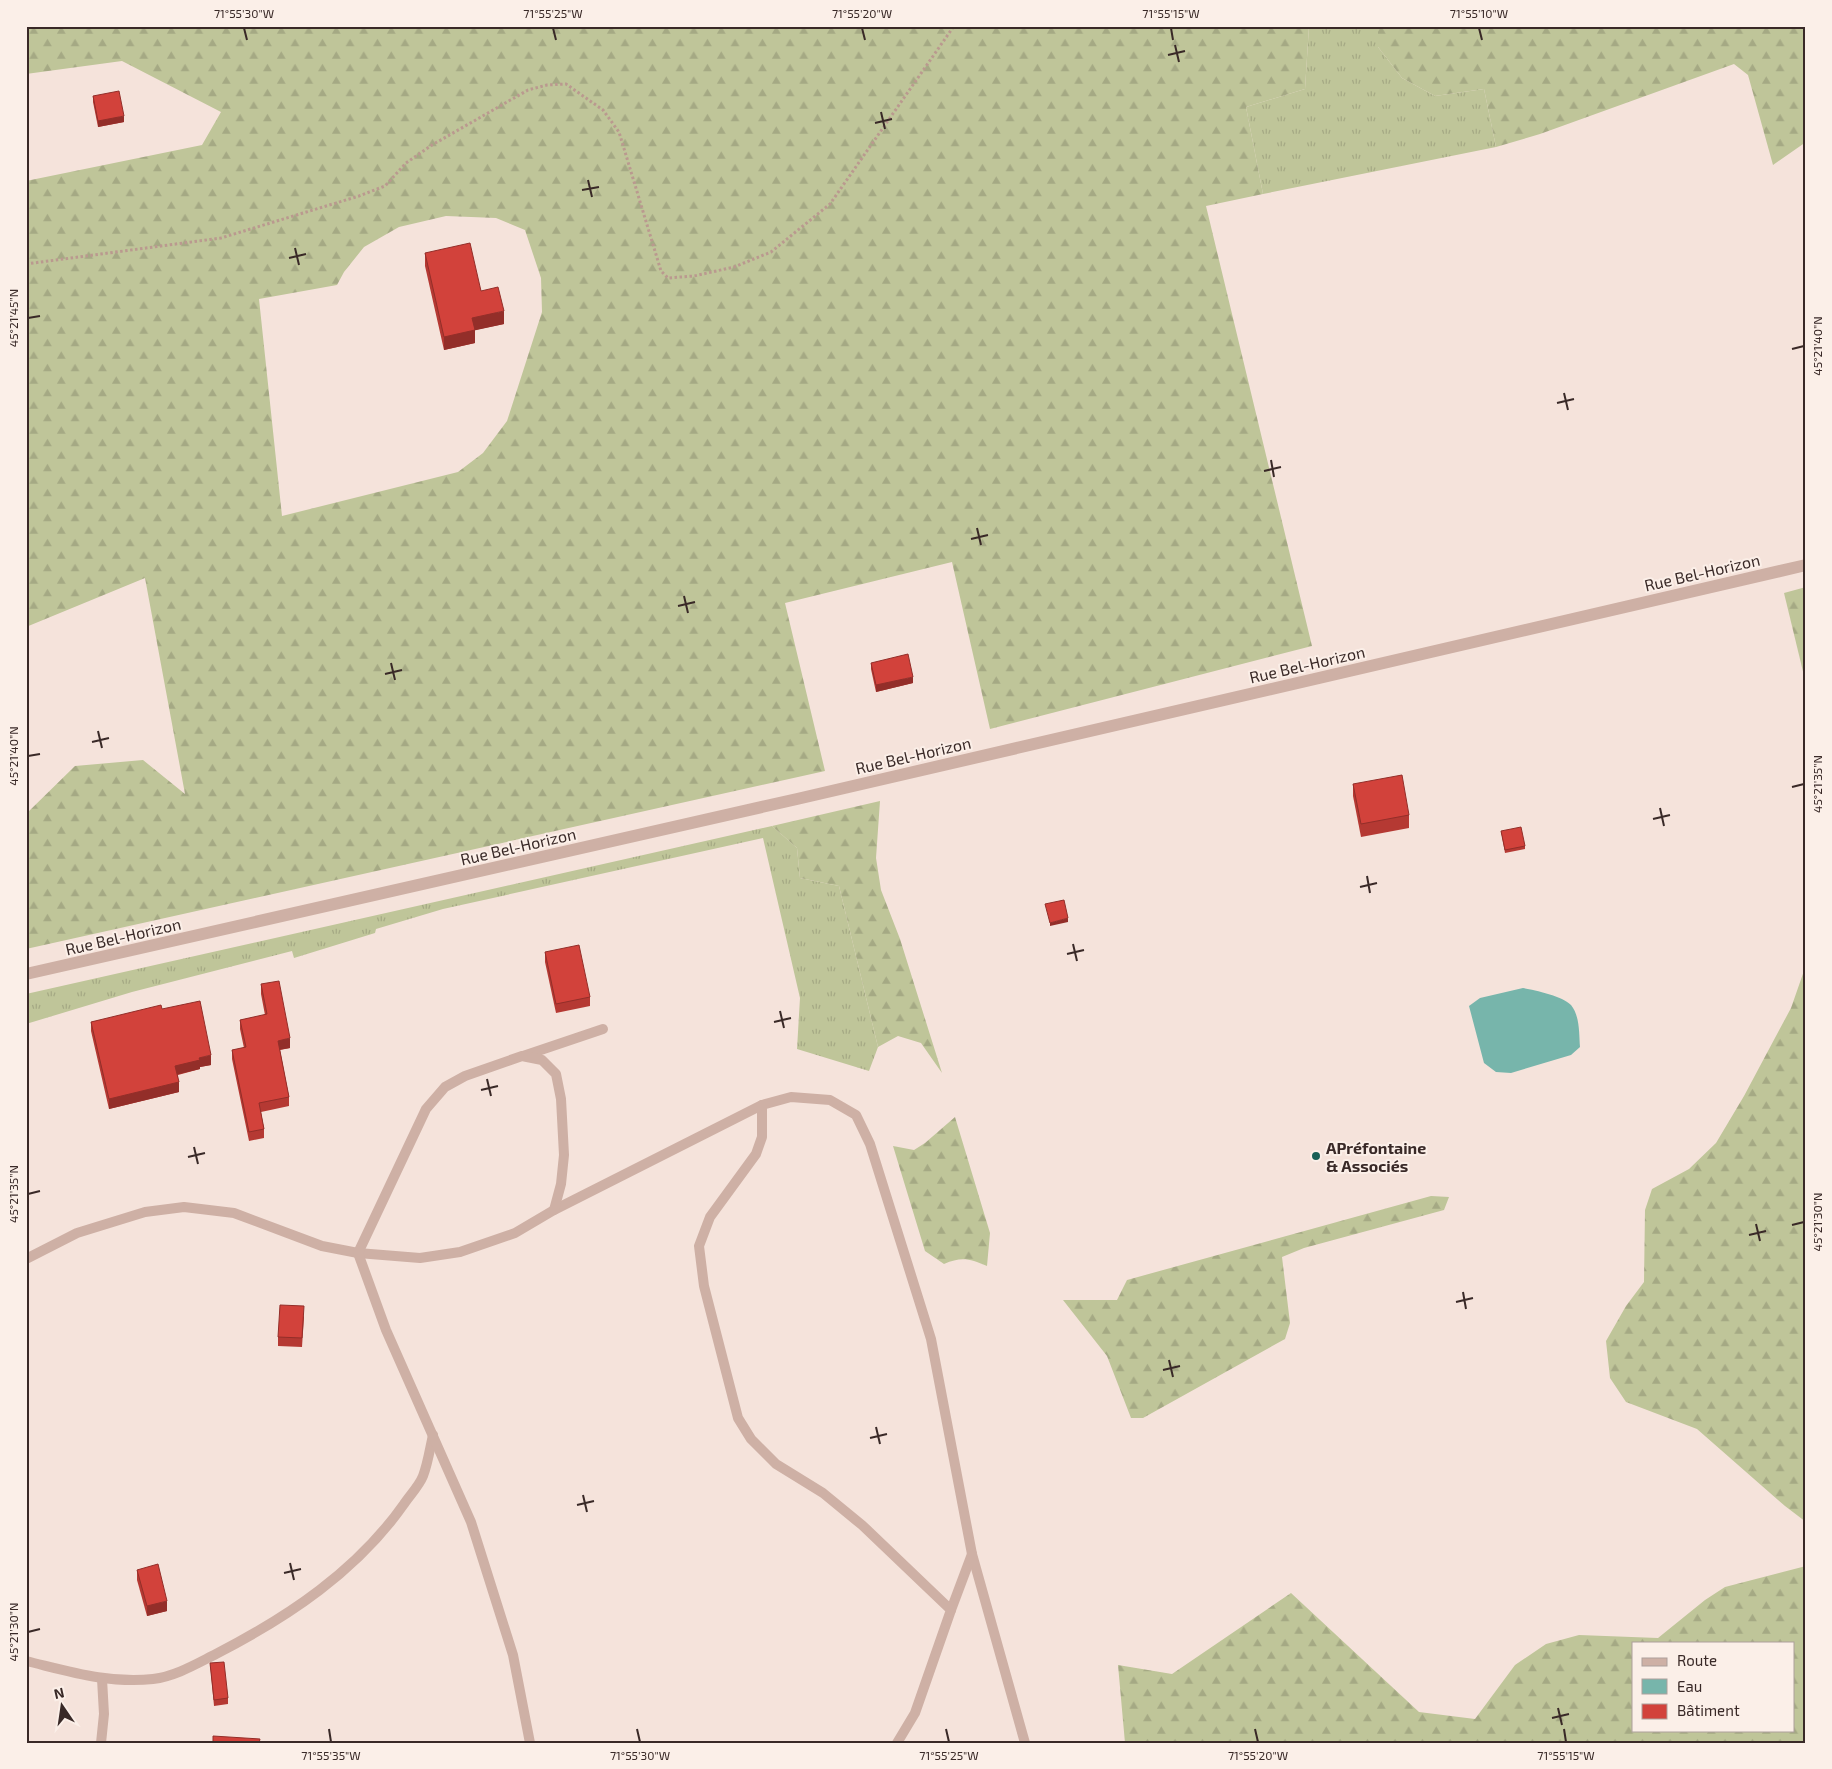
<svg xmlns="http://www.w3.org/2000/svg" width="1832" height="1769" font-family="'Exo 2',sans-serif">
<style>
.grass{fill:url(#grass-tufts)}
.forest{fill:url(#forest-firs);fill-rule:evenodd}
.water{fill:#77b5ab}
.lines{fill:none;stroke-linecap:round;stroke-linejoin:round}
.path{stroke:#ba998f;stroke-width:3;stroke-dasharray:2.5 2.5;stroke-linecap:butt}
.service{stroke:#ceb0a5;stroke-width:10}
.tertiary{stroke:#ceb0a5;stroke-width:12}
.wall{fill:#b53933}
.shaded-wall{fill:#932e29}
.building{fill:#d2423b;stroke:#932e29}
.ticks{fill:none;stroke:#392927;stroke-width:2}
.poi-dot{fill:#185f56;stroke:#fbefe8;stroke-width:2}
.labels{text-anchor:middle;dominant-baseline:central;stroke-width:4;stroke-linejoin:round;paint-order:stroke}
.street-label{font-size:16px;fill:#392927;stroke:#fbefe8}
.poi-label{font-size:16px;font-weight:bold;fill:#392927;stroke:#fbefe8;text-anchor:start}
.neatline{fill:none;stroke:#392927;stroke-width:2}
.ticks-label{font-size:12px;text-anchor:middle;fill:#392927}
</style>
<defs>
<pattern id="grass-tufts" width="24" height="20" patternUnits="userSpaceOnUse" patternTransform="scale(1.25)"><rect width="24" height="20" fill="#bfc599"/><path d="M3 7l-1-3M5 7V3M7 7l1-3M15 17l-1-3M17 17v-4M19 17l1-3" fill="none" stroke="#a5a984"/></pattern>
<pattern id="forest-firs" width="22" height="20" patternUnits="userSpaceOnUse" patternTransform="scale(1.25)"><rect width="22" height="20" fill="#bfc599"/><path d="M5 1l3.5 6h-7zM16 11l3.5 6h-7z" fill="#a5a984"/></pattern>
</defs>
<rect width="100%" height="100%" fill="#f5e3db"/>
<!-- grass -->
<g class="grass">
<polygon points="1309,26 1378,26 1378,47 1402,78 1435,96 1484,89 1496,147 1263,194 1246,107 1305,89"/>
<polygon points="772,826 797,848 800,878 839,886 878,1047 869,1071 797,1049 800,998 763,838 443,909 376,929 375,933 294,958 292,951 132,992 26,1024 26,994"/>
</g>
<!-- forest -->
<g class="forest">
<path d="M26 26H1309L1305 89 1246 107 1263 194 1206 206 1312 646 990 729 952 562 785 603 825 771 26 949V814L75 766 143 760 185 794 145 578 26 627V181L202 145 221 112 122 61 26 74ZM446 216 496 218 525 230 541 278 542 312 507 421 483 453 458 472 282 516 259 299 337 285 344 272 364 247 399 227Z"/>
<polygon points="1378,26 1806,26 1806,142 1773,165 1748,75 1734,64 1540,134 1496,147 1484,89 1435,96 1402,78 1378,47"/>
<polygon points="1806,587 1806,684 1784,593"/>
<polygon points="880,801 876,858 881,890 900,939 942,1073 921,1043 898,1036 878,1047 839,886 800,878 797,848 772,826"/>
<polygon points="1806,965 1806,1522 1785,1506 1697,1429 1626,1402 1610,1378 1606,1341 1626,1306 1644,1282 1645,1210 1652,1189 1689,1169 1716,1143 1744,1096 1791,1008"/>
<path d="M955 1117 990 1233 987 1266C970 1259 962 1256 944 1264L925 1251 893 1146 914 1150 925 1143Z"/>
<polygon points="1431,1196 1449,1197 1444,1210 1304,1248 1282,1257 1290,1323 1285,1339 1143,1418 1131,1418 1107,1356 1063,1300 1117,1300 1127,1280"/>
<path d="M1806 1566V1743H1125L1118 1665 1172 1674 1291 1593 1419 1712 1475 1719 1515 1665 1546 1644 1579 1635 1658 1638 1705 1600 1725 1587ZM1633 1643H1793V1730H1633Z"/>
</g>
<!-- water -->
<path class="water" d="M1523 988C1534 990 1563 996 1571 1005 1580 1016 1579 1034 1580 1047L1571 1055 1511 1073 1496 1072 1484 1063 1469 1006 1480 998Z"/>
<g class="lines">
<!-- path -->
<polyline class="path" points="26,264 221,238 359,196 385,186 406,163 432,145 528,90 547,85 566,84 603,110 619,132 661,271 668,278 694,276 734,267 771,252 830,204 954,26"/>
<!-- service -->
<g class="service">
<polyline points="523,1056 603,1029"/>
<polyline points="762,1105 762,1137 756,1154 710,1217 699,1246 704,1286 738,1418 751,1439 776,1464 823,1493 862,1525 951,1610 915,1713 897,1743"/>
<polyline points="26,1259 77,1233 145,1212 184,1207 234,1213 322,1246 358,1253 420,1258 460,1252 515,1233 554,1210 762,1105 791,1097 830,1100 856,1115 870,1144 931,1339 972,1554 1025,1743"/>
<polyline points="951,1610 972,1554"/>
<path d="M26 1661C68 1671 109 1684 153 1679 176 1676 196 1664 216 1654 288 1617 357 1571 404 1504 410 1495 419 1486 423 1476 428 1463 430 1448 433 1435"/>
<polyline points="101,1743 104,1714 102,1679"/>
<polyline points="530,1743 513,1655 471,1522 386,1330 358,1253 426,1109 445,1087 465,1076 522,1056 542,1060 556,1074 561,1099 564,1155 561,1184 554,1210"/>
</g>
<!-- tertiary -->
<polyline class="tertiary" points="26,974 797,799 1806,565"/>
</g>
<!-- wall -->
<g class="wall">
<polygon points="93,96 124,122 98,127 93,102"/>
<polygon points="425,253 481,291 504,324 475,330 475,343 444,350 425,266"/>
<polygon points="871,663 913,683 876,692 871,669"/>
<polygon points="1353,784 1409,815 1409,828 1361,837 1353,796"/>
<polygon points="1501,831 1525,846 1525,849 1505,853"/>
<polygon points="545,952 590,997 590,1006 556,1013 545,962"/>
<polygon points="261,984 290,1048 280,1050 289,1097 289,1106 261,1112 264,1129 264,1138 249,1141 232,1059 232,1050 244,1048 240,1029 240,1020 265,1015 261,994"/>
<polygon points="162,1009 211,1065 200,1067 200,1069 178,1075 179,1092 109,1109 91,1031 91,1022"/>
<polygon points="304,1316 302,1347 278,1346 278,1337"/>
<polygon points="137,1570 167,1611 147,1616 137,1580"/>
<polygon points="210,1663 228,1698 228,1704 214,1706"/>
</g>
<!-- shaded-wall -->
<g class="shaded-wall">
<polygon points="124,116 124,122 98,127 98,121"/>
<polygon points="504,311 504,324 472,331 472,318"/>
<polygon points="475,330 475,343 444,350 444,337"/>
<polygon points="913,677 913,683 876,692 876,685"/>
<polygon points="1068,918 1068,922 1050,926 1050,923"/>
<polygon points="290,1038 290,1048 278,1050 278,1041"/>
<polygon points="211,1055 211,1065 200,1067 200,1069 175,1075 175,1066 199,1058"/>
<polygon points="179,1082 179,1092 109,1109 109,1099"/>
<polygon points="167,1601 167,1611 147,1616 147,1606"/>
</g>
<!-- building -->
<g class="building">
<polygon points="119,91 124,116 98,121 93,96"/>
<polygon points="470,243 481,291 498,287 504,311 472,318 475,330 444,337 425,253"/>
<polygon points="908,654 913,677 876,685 871,663"/>
<polygon points="1402,775 1409,815 1361,824 1353,784"/>
<polygon points="1521,827 1525,846 1505,850 1501,831"/>
<polygon points="1064,900 1068,918 1050,923 1045,904"/>
<polygon points="579,945 590,997 556,1004 545,952"/>
<polygon points="279,981 290,1038 278,1041 289,1097 259,1103 264,1129 249,1132 232,1050 246,1047 240,1020 267,1014 261,984"/>
<polygon points="200,1001 211,1055 199,1058 200,1060 175,1066 179,1082 109,1099 91,1022 161,1005 162,1009"/>
<polygon points="280,1305 304,1306 302,1338 278,1337"/>
<polygon points="158,1564 167,1601 147,1606 137,1570"/>
<polygon points="224,1662 228,1698 214,1700 210,1663"/>
<polygon points="213,1736 260,1739 259,1743 213,1743"/>
</g>
<!-- ticks -->
<path class="ticks" d="M244 28 247 40M553 28 556 40M862 28 865 40M1171 28 1173 40M1479 28 1482 40M1175 45 1179 62M1168 55 1185 51M881 112 885 129M875 123 892 119M588 180 592 197M582 190 599 187M295 248 299 265M289 258 306 254M28 318 40 316M1792 349 1804 346M1564 393 1568 410M1557 403 1574 399M1271 460 1274 477M1264 471 1281 467M977 528 981 545M971 539 988 535M684 596 688 613M678 606 695 602M391 663 395 680M385 674 402 670M98 731 102 748M92 742 109 738M28 756 40 754M1792 787 1804 784M1660 808 1664 826M1653 819 1670 815M1367 876 1370 893M1360 887 1377 883M1073 944 1077 961M1067 954 1084 950M780 1011 784 1028M774 1022 791 1018M487 1079 491 1096M481 1090 498 1086M194 1147 198 1164M188 1157 205 1153M28 1194 40 1191M1756 1224 1760 1241M1792 1225 1804 1222M1749 1235 1766 1231M1463 1292 1466 1309M1456 1302 1473 1298M1169 1360 1173 1377M1163 1370 1180 1366M876 1427 880 1444M870 1438 887 1434M583 1495 587 1512M577 1505 594 1501M290 1563 294 1580M284 1573 301 1569M28 1632 40 1629M1558 1708 1562 1725M1552 1718 1569 1714M329 1729 331 1742M637 1729 640 1742M946 1729 949 1742M1255 1729 1258 1742M1564 1729 1566 1742"/>
<!-- markers -->
<circle class="poi-dot" cx="1316" cy="1156" r="5"/>
<g class="labels">
<!-- street labels -->
<g class="street-label">
<text transform="translate(1702 572) rotate(-13)">Rue Bel-Horizon</text>
<text transform="translate(1307 664) rotate(-13)">Rue Bel-Horizon</text>
<text transform="translate(913 755) rotate(-13)">Rue Bel-Horizon</text>
<text transform="translate(518 846) rotate(-13)">Rue Bel-Horizon</text>
<text transform="translate(123 936) rotate(-13)">Rue Bel-Horizon</text>
</g>
<!-- poi labels -->
<g class="poi-label">
<text x="1326" y="1147">APréfontaine<tspan x="1326" dy="18">&amp; Associés</tspan></text>
</g>
</g>
<!-- border -->
<rect width="1832" height="1769" fill="none" stroke="#fbefe8" stroke-width="55"/>
<!-- legend -->
<rect x="1632" y="1642" width="162" height="90" fill="#fbefe8" stroke="#ada09b"/>
<rect x="1642" y="1658" width="25" height="8" fill="#ceb0a5" stroke="#ada09b"/>
<text x="1677" y="1666" font-size="15" fill="#392927">Route</text>
<rect x="1642" y="1679" width="25" height="15" fill="#77b5ab" stroke="#ada09b"/>
<text x="1677" y="1692" font-size="15" fill="#392927">Eau</text>
<rect x="1642" y="1704" width="25" height="15" fill="#d2423b" stroke="#ada09b"/>
<text x="1677" y="1716" font-size="15" fill="#392927">Bâtiment</text>
<!-- north arrow -->
<g transform="translate(62 1706) rotate(347)" stroke="#fbefe8" stroke-width="4" paint-order="stroke">
<path d="M0-4L9 19L0 12L-9 19Z" fill="#392927"/>
<text y="-8" font-size="14" font-weight="bold" text-anchor="middle" fill="#392927">N</text>
</g>
<rect x="28" y="28" width="1776" height="1714" class="neatline"/>
<g class="ticks-label">
<text x="244" y="18">71°55'30"W</text>
<text x="553" y="18">71°55'25"W</text>
<text x="862" y="18">71°55'20"W</text>
<text x="1171" y="18">71°55'15"W</text>
<text x="1479" y="18">71°55'10"W</text>
<text transform="translate(14 318) rotate(-90)" y="4">45°21'45"N</text>
<text transform="translate(1818 346) rotate(-90)" y="4">45°21'40"N</text>
<text transform="translate(14 756) rotate(-90)" y="4">45°21'40"N</text>
<text transform="translate(1818 784) rotate(-90)" y="4">45°21'35"N</text>
<text transform="translate(14 1194) rotate(-90)" y="4">45°21'35"N</text>
<text transform="translate(1818 1222) rotate(-90)" y="4">45°21'30"N</text>
<text transform="translate(14 1632) rotate(-90)" y="4">45°21'30"N</text>
<text x="331" y="1760">71°55'35"W</text>
<text x="640" y="1760">71°55'30"W</text>
<text x="949" y="1760">71°55'25"W</text>
<text x="1258" y="1760">71°55'20"W</text>
<text x="1566" y="1760">71°55'15"W</text>
</g>
</svg>
